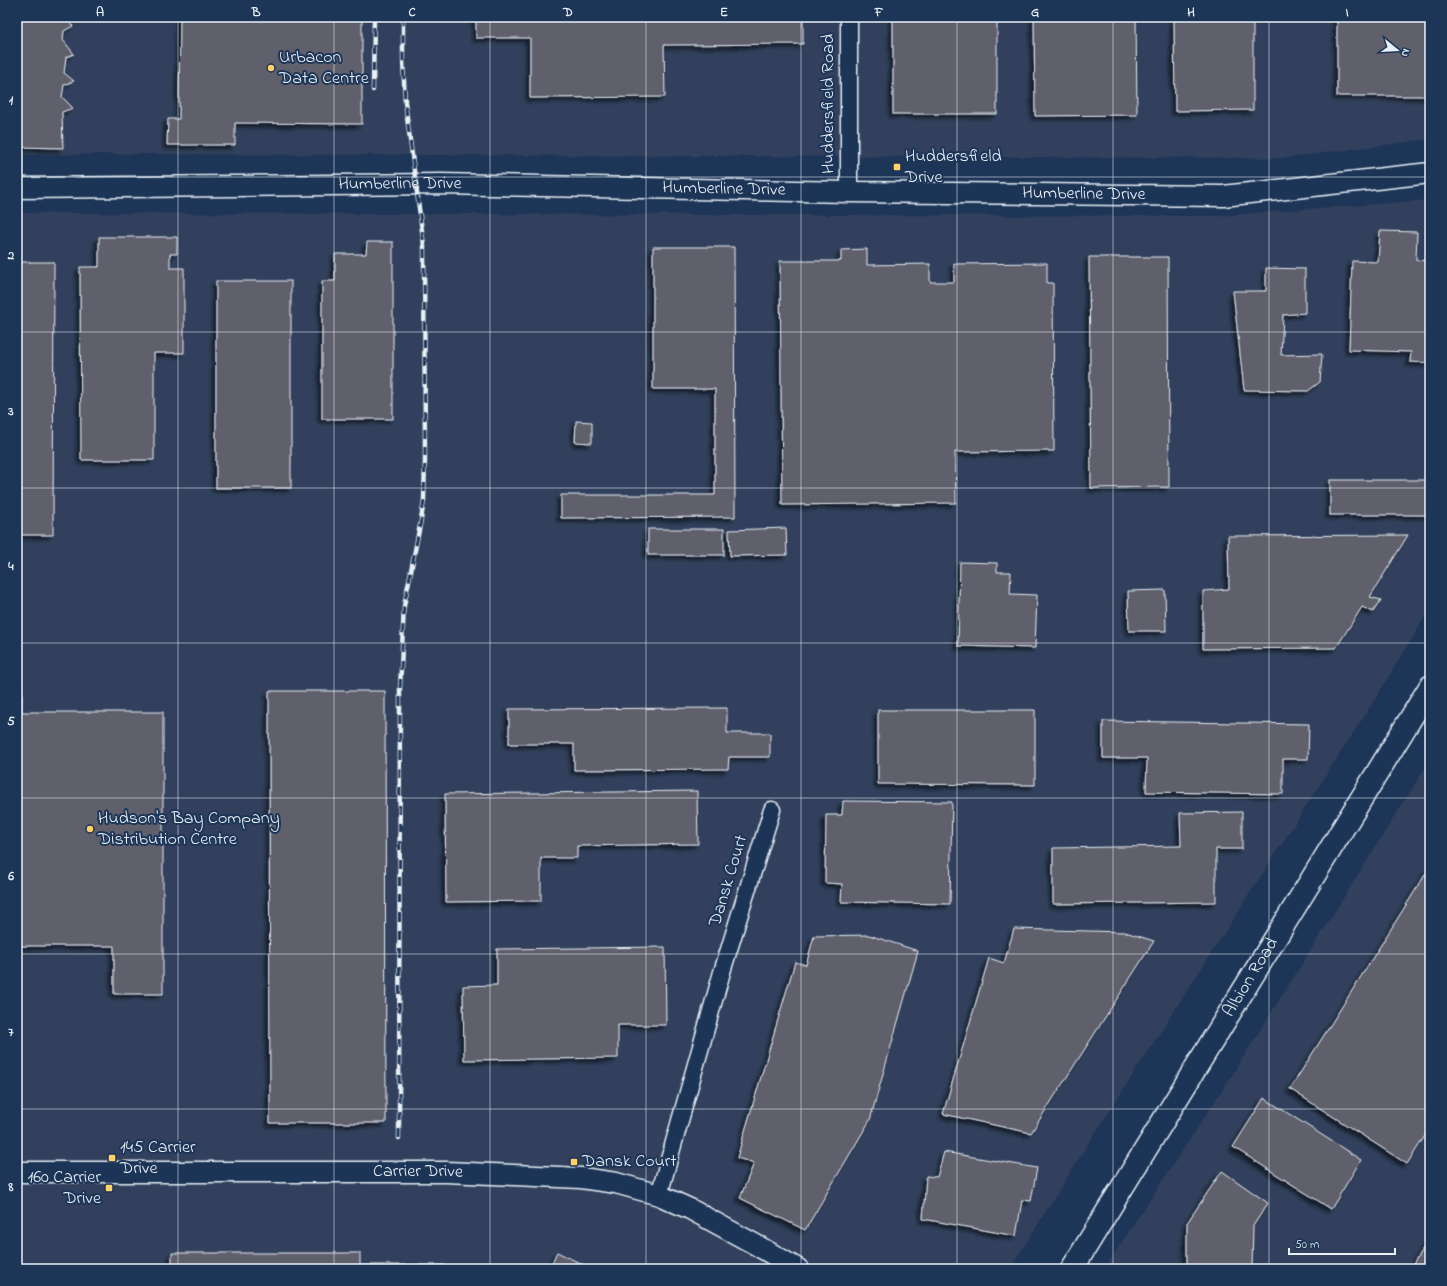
<svg xmlns="http://www.w3.org/2000/svg" width="1447" height="1286" font-family="'Indie Flower',sans-serif">
<style>
.built{fill:#31415d}
.building{fill:#615e6c;stroke:#e8f1f8;filter:url(#shadow)}
.lines{fill:none;stroke-linecap:round;stroke-linejoin:round}
.minor-casing{stroke:#e8f1f8;stroke-width:19}
.tertiary-casing{stroke:#e8f1f8;stroke-width:23}
.secondary-casing{stroke:#e8f1f8;stroke-width:25}
.minor{stroke:#1d3557;stroke-width:16}
.tertiary{stroke:#1d3557;stroke-width:20}
.secondary{stroke:#1d3557;stroke-width:22}
.rail-casing{stroke:#e8f1f8;stroke-width:4.5}
.rail{stroke:#1d3557;stroke-width:3;stroke-dasharray:9;stroke-linecap:butt}
.grid{fill:none;stroke:#e8f1f8;stroke-width:1;stroke-opacity:0.55}
.poi-dot{fill:#ffd166;stroke:#1d3557;stroke-width:1.5}
.labels{text-anchor:middle;dominant-baseline:central;stroke-width:4;stroke-linejoin:round;paint-order:stroke}
.poi-label{font-size:18px;fill:#e8f1f8;stroke:#1d3557;text-anchor:start}
.street-label{font-size:18px;fill:#e8f1f8;stroke:#1d3557}
.neatline{fill:none;stroke:#e8f1f8;stroke-width:1.5}
.grid-label{font-size:13px;text-anchor:middle;font-weight:bold;fill:#e8f1f8}
</style>
<defs>
<filter id="shadow"><feDropShadow dx="-3.5" dy="3.5" stdDeviation="2" flood-color="#0009"/></filter>
</defs>
<rect width="100%" height="100%" fill="#1d3557"/>
<filter id="ink" filterUnits="userSpaceOnUse"><feTurbulence type="fractalNoise" baseFrequency=".025" numOctaves="2"/><feDisplacementMap in="SourceGraphic" scale="8" xChannelSelector="R" yChannelSelector="G"/><feConvolveMatrix kernelMatrix="1 2 1 2 8 2 1 2 1" color-interpolation-filters="sRGB"/></filter>
<g filter="url(#ink)">
<!-- built -->
<g class="built">
<polygon points="17,17 1430,17 1430,139 1284,158 113,154 17,155"/>
<polygon points="1430,200 1430,609 1372,704 1083,1152 1010,1269 17,1269 17,213 1216,216"/>
<polygon points="1430,760 1430,1269 1104,1269 1225,1086"/>
</g>
<!-- building -->
<g class="building">
<polygon points="17,17 66,17 73,26 64,31 63,40 74,54 66,57 64,73 74,81 64,85 62,97 73,108 62,112 63,148 17,147"/>
<polygon points="180,17 362,17 362,124 235,123 235,145 167,145 168,119 179,119"/>
<polygon points="476,17 803,17 803,44 664,45 665,97 530,98 530,38 476,38"/>
<rect x="893" y="17" width="104" height="97"/>
<polygon points="1034,17 1136,17 1137,115 1035,116"/>
<polygon points="1174,17 1253,17 1253,110 1175,111"/>
<rect x="1337" y="17" width="93" height="79"/>
<polygon points="1380,231 1417,232 1416,260 1430,261 1430,363 1410,362 1411,352 1349,350 1352,261 1378,262"/>
<polygon points="99,237 177,237 177,254 170,254 170,268 184,268 184,353 154,353 154,460 81,460 80,267 99,267"/>
<polygon points="367,242 393,242 393,419 322,419 322,281 335,281 335,254 366,254"/>
<polygon points="653,247 734,247 735,517 561,518 561,495 715,495 715,389 653,389"/>
<polygon points="867,249 867,265 930,264 930,282 954,282 954,264 1047,263 1047,283 1053,283 1054,451 955,452 956,503 782,505 780,261 841,261 841,250"/>
<polygon points="1089,257 1168,257 1169,487 1091,488"/>
<polygon points="17,262 54,262 53,535 17,535 17,332 19,332 19,288 17,288"/>
<polygon points="1266,268 1305,269 1305,313 1283,315 1281,355 1322,354 1320,382 1308,391 1244,390 1233,291 1266,291"/>
<rect x="216" y="281" width="75" height="207"/>
<polygon points="576,421 592,422 592,443 575,442"/>
<rect x="1330" y="480" width="100" height="35"/>
<polygon points="786,528 787,555 730,556 729,530"/>
<rect x="648" y="529" width="76" height="26"/>
<polygon points="1408,535 1370,597 1381,600 1373,612 1362,607 1336,648 1203,649 1203,591 1229,589 1228,536"/>
<polygon points="960,562 997,563 997,572 1011,572 1010,594 1037,595 1035,648 958,646"/>
<polygon points="1165,590 1166,631 1129,631 1128,591"/>
<polygon points="17,683 22,683 22,712 163,712 163,994 114,994 114,946 17,946"/>
<polygon points="269,691 385,691 386,1123 270,1123"/>
<polygon points="727,708 727,733 770,733 770,757 729,757 728,769 574,770 574,744 509,744 509,709"/>
<polygon points="878,710 1035,710 1035,785 878,784"/>
<polygon points="1103,721 1309,724 1308,759 1283,759 1283,794 1146,792 1147,758 1103,758"/>
<polygon points="697,791 698,844 577,846 577,858 541,858 541,901 446,902 445,794"/>
<polygon points="843,801 952,802 950,904 841,902 842,884 825,883 826,815 842,815"/>
<polygon points="1242,812 1242,849 1216,849 1216,902 1053,904 1053,848 1181,846 1180,813"/>
<polygon points="1430,867 1430,1128 1407,1164 1290,1089"/>
<polygon points="1014,929 1125,932 1154,941 1031,1133 943,1114 989,958 1004,963"/>
<polygon points="869,935 918,951 870,1120 805,1230 740,1198 754,1163 737,1158 795,962 806,965 814,936"/>
<polygon points="665,947 666,1025 618,1025 618,1058 464,1060 463,986 497,985 497,949"/>
<polygon points="1264,1098 1361,1160 1331,1209 1233,1147"/>
<polygon points="944,1152 1037,1168 1031,1201 1022,1200 1016,1236 923,1219 926,1176 937,1177"/>
<polygon points="1222,1171 1268,1203 1253,1226 1252,1269 1187,1269 1187,1223"/>
<polygon points="1430,1238 1430,1269 1410,1269"/>
<polygon points="557,1252 592,1269 549,1269"/>
<polygon points="172,1253 360,1253 360,1265 445,1265 445,1269 162,1269 172,1269"/>
<polygon points="920,1265 947,1269 918,1269"/>
</g>
<g class="lines">
<defs>
<g id="minor">
<polyline points="849,17 849,192"/>
<polyline points="659,1195 722,972 772,810"/>
</g>
<g id="tertiary">
<path id="s1" d="M17 188 441 184 849 192 1223 196 1430 173"/>
<path id="s2" d="M17 1172H446L581 1178 616 1183 659 1195 690 1209 758 1246 798 1269"/>
</g>
<g id="secondary">
<path id="s3" d="M1072 1269 1430 687"/>
</g>
</defs>
<!-- minor casing -->
<use href="#minor" class="minor-casing"/>
<!-- tertiary casing -->
<use href="#tertiary" class="tertiary-casing"/>
<!-- secondary casing -->
<use href="#secondary" class="secondary-casing"/>
<!-- minor -->
<use href="#minor" class="minor"/>
<!-- tertiary -->
<use href="#tertiary" class="tertiary"/>
<!-- secondary -->
<use href="#secondary" class="secondary"/>
<defs>
<g id="rail">
<polyline points="373,90 374,17"/>
<polyline points="399,1138 400,689 404,606 421,520 424,500 425,458 424,246 405,102 403,60 403,17"/>
</g>
</defs>
<!-- rail casing -->
<use href="#rail" class="rail-casing"/>
<!-- rail -->
<use href="#rail" class="rail"/>
</g>
</g>
<!-- grid -->
<path class="grid" d="M178 17V1269M334 17V1269M490 17V1269M646 17V1269M801 17V1269M957 17V1269M1113 17V1269M1269 17V1269M17 177H1430M17 332H1430M17 488H1430M17 643H1430M17 798H1430M17 954H1430M17 1109H1430"/>
<!-- markers -->
<g class="poi-dot">
<circle cx="271" cy="68" r="4"/>
<rect x="893" y="163" width="8" height="8" rx="2"/>
<circle cx="90" cy="829" r="4"/>
<rect x="108" y="1154" width="8" height="8" rx="2"/>
<rect x="570" y="1158" width="8" height="8" rx="2"/>
<rect x="105" y="1184" width="8" height="8" rx="2"/>
</g>
<g class="labels">
<!-- poi labels -->
<g class="poi-label">
<text x="279" y="58">Urbacon<tspan x="279" dy="21">Data Centre</tspan></text>
<text x="905" y="157">Huddersfield<tspan x="905" dy="21">Drive</tspan></text>
<text x="98" y="819">Hudson's Bay Company<tspan x="98" dy="21">Distribution Centre</tspan></text>
<text x="120" y="1148">145 Carrier<tspan x="120" dy="21">Drive</tspan></text>
<text x="582" y="1162">Dansk Court</text>
<text x="101" y="1178" text-anchor="end">160 Carrier<tspan x="101" dy="21">Drive</tspan></text>
</g>
<!-- street labels -->
<g class="street-label">
<text transform="translate(829 104) rotate(-90)">Huddersfield Road</text>
<text stroke="none"><textPath href="#s1" startOffset="383">Humberline Drive</textPath></text>
<text stroke="none"><textPath href="#s1" startOffset="707">Humberline Drive</textPath></text>
<text stroke="none"><textPath href="#s1" startOffset="1067">Humberline Drive</textPath></text>
<text transform="translate(729 881) rotate(-73)">Dansk Court</text>
<text stroke="none"><textPath href="#s3" startOffset="342">Albion Road</textPath></text>
<text stroke="none"><textPath href="#s2" startOffset="401">Carrier Drive</textPath></text>
</g>
</g>
<!-- margin -->
<rect width="1447" height="1286" fill="none" stroke="#1d3557" stroke-width="44"/>
<!-- north arrow -->
<g transform="translate(1397 50) rotate(108)" stroke="#1d3557" stroke-width="3" paint-order="stroke">
<path d="M0-3L7 15L0 10L-7 15Z" fill="#e8f1f8"/>
<text y="-6" font-size="11" font-weight="bold" text-anchor="middle" fill="#e8f1f8">N</text>
</g>
<!-- scale -->
<path d="M1289 1248v6h106v-6" fill="none" stroke="#e8f1f8" stroke-width="2"/>
<text x="1295" y="1248" font-size="12" fill="#e8f1f8" stroke="#1d3557" stroke-width="3" paint-order="stroke">50 m</text>
<rect x="22" y="22" width="1403" height="1242" class="neatline"/>
<g class="grid-label">
<text x="100" y="16">A</text>
<text x="256" y="16">B</text>
<text x="412" y="16">C</text>
<text x="568" y="16">D</text>
<text x="724" y="16">E</text>
<text x="879" y="16">F</text>
<text x="1035" y="16">G</text>
<text x="1191" y="16">H</text>
<text x="1347" y="16">I</text>
<text x="11" y="104">1</text>
<text x="11" y="259">2</text>
<text x="11" y="415">3</text>
<text x="11" y="570">4</text>
<text x="11" y="725">5</text>
<text x="11" y="880">6</text>
<text x="11" y="1036">7</text>
<text x="11" y="1191">8</text>
</g>
</svg>
